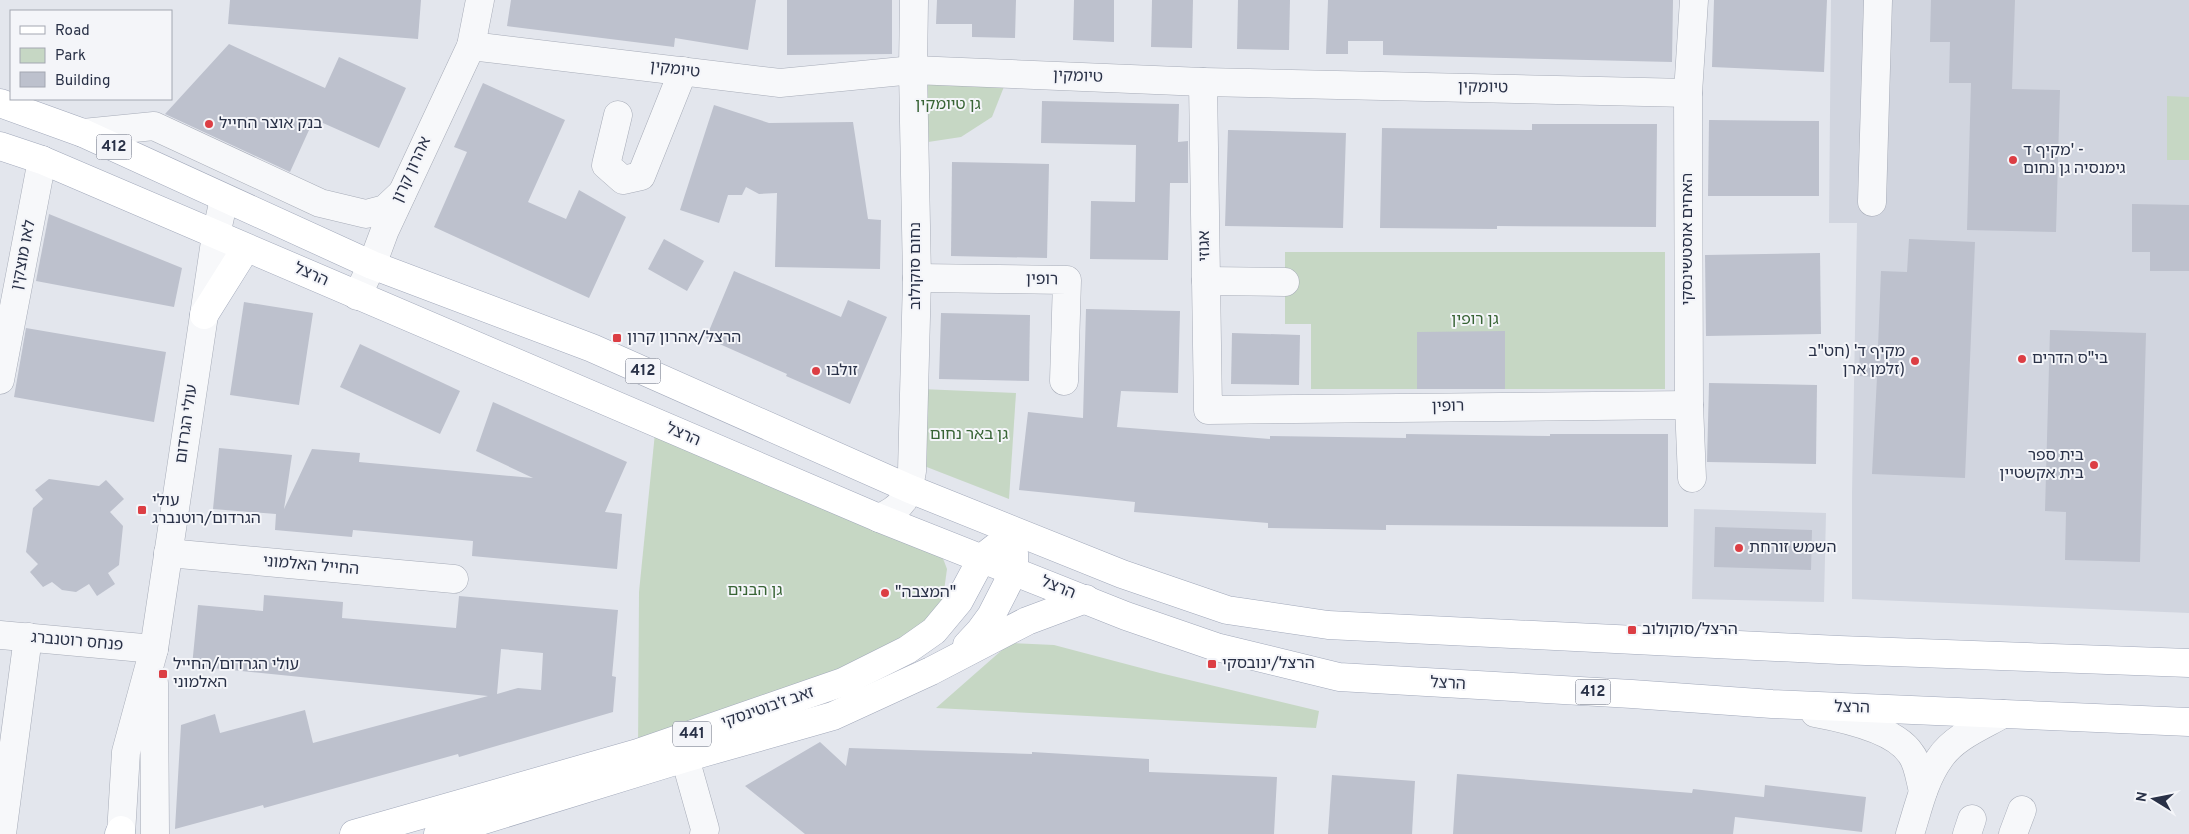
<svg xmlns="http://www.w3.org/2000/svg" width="2189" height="834" font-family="Overpass,'Noto Sans Hebrew',sans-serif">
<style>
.built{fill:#d1d5df}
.green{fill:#c6d7c4}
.building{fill:#bdc1cd;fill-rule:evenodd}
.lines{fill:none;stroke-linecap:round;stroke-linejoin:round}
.minor-casing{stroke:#a7acb8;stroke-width:29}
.major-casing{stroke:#a1a8ba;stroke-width:29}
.minor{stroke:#f7f8fa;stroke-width:28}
.major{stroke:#fff;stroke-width:28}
.poi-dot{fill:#dc3e44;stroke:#f4f5f9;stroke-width:2}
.labels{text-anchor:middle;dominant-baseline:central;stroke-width:4;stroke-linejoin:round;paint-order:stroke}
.shield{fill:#f4f5f9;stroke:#666c7c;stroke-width:1}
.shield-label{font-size:15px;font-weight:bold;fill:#293147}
.street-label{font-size:16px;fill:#293147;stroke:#f4f5f9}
.park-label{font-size:16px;fill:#386435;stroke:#f4f5f9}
.poi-label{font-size:16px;fill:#293147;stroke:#f4f5f9;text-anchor:start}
</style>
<rect width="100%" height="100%" fill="#e3e6ed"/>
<!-- built -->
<g class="built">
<polygon points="1831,0 2189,0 2189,613 1852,599 1852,494 1857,223 1829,223"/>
<polygon points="1694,509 1826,513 1824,602 1692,599"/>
</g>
<!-- green -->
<g class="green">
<polygon points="913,70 1009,74 992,117 961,137 915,144"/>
<polygon points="2167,96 2189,97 2189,160 2167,160"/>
<polygon points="1285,252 1665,252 1665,389 1311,389 1311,324 1285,324"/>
<polygon points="921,389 1016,393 1009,499 919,464"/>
<polygon points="656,423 936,540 947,569 943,598 934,631 638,753 639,592"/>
<polygon points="1010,643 1054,645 1160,673 1319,711 1316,728 936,708"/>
</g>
<!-- building -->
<g class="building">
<polygon points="230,0 421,0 418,39 228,24"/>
<polygon points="511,0 756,0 748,50 675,38 674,47 507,26"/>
<polygon points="787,0 892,0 892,54 787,55"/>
<polygon points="937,0 1016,0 1015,38 972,37 972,24 936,24"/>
<polygon points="1074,0 1114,0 1114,42 1073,40"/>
<polygon points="1152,0 1193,0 1192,48 1151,47"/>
<polygon points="1238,0 1290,0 1289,50 1237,49"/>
<polygon points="1328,0 1673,0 1672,62 1383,55 1383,41 1348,41 1348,54 1326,54"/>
<polygon points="1714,0 1827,0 1824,72 1712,67"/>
<polygon points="1931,0 2015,0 2012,89 2060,90 2056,232 1967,230 1971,83 1949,83 1950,42 1930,42"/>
<polygon points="229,44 325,88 339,57 406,88 379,148 314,119 290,172 165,114"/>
<polygon points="483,83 565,120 528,202 566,219 579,190 626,217 589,298 434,227 467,152 454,147"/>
<polygon points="1042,101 1179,104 1178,142 1188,141 1188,183 1170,183 1168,260 1090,259 1091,201 1135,202 1136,145 1041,143"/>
<polygon points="714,105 769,123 853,122 868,219 881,220 880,269 775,267 777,193 759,194 746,187 742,195 728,195 719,223 680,210"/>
<polygon points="1709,120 1819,121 1819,196 1708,196"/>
<polygon points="1532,124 1657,124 1656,227 1497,226 1497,229 1380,228 1382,128 1532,130"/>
<polygon points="1228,130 1346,133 1343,228 1225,226"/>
<polygon points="952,162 1049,164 1047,258 951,256"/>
<polygon points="2132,204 2189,205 2189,271 2150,271 2150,252 2132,252"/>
<polygon points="49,214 182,268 174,307 36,281"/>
<polygon points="664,239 704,261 687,291 648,269"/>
<polygon points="1909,239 1975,242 1965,478 1872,474 1877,377 1859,376 1860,346 1878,347 1881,271 1907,272"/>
<polygon points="1820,253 1821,334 1706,336 1705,255"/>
<polygon points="734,271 841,317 848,300 887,317 850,404 786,376 787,374 706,338"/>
<polygon points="244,302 313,313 299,405 230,395"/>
<polygon points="1086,309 1180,311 1178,393 1121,391 1117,427 1270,439 1270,436 1406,438 1406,434 1550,436 1550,434 1668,434 1668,527 1386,525 1386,530 1268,528 1268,523 1134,512 1135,502 1019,490 1028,412 1083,418"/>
<polygon points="941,313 1030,315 1029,381 939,379"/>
<polygon points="26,328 166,352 154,422 14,397"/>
<polygon points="2050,330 2146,333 2140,562 2065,560 2066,512 2045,511"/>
<polygon points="1505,331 1505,389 1417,389 1417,332"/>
<polygon points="1232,333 1300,335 1299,385 1231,384"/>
<polygon points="360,344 460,391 440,434 340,387"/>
<polygon points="1709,383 1817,385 1816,464 1707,462"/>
<polygon points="493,402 627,462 605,512 622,514 617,569 472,556 473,541 353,530 352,537 275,530 276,514 213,509 219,448 292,455 284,509 312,449 360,453 359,462 533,478 476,451"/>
<polygon points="49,479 99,486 106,480 124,499 110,512 123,526 119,565 108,573 115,584 97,596 89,584 76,592 62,590 52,582 43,587 30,572 38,564 26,552 33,508 43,499 35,490"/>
<polygon points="1715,527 1812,530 1811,570 1714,567"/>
<path d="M264 595 343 602 342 618 456 628 459 596 618 610 612 676 616 677 613 712 459 757 458 754 264 808 263 805 175 829 181 725 215 714 220 733 305 710 313 743 488 696 192 666 198 605 263 611ZM501 649 543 653 541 690 518 688 497 694Z"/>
<polygon points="820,742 846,766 849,748 1032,754 1032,752 1149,759 1149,772 1277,777 1274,834 805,834 745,786"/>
<polygon points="1457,774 1692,793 1693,789 1764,797 1765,785 1866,797 1862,832 1735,817 1733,834 1453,834"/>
<polygon points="1332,775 1415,781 1412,834 1328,834"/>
</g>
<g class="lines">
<defs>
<g id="minor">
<polyline points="471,46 780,83 913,70 1203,82 1688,93"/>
<polyline points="1203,82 1208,410 1689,405"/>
<polyline points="618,115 606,165 623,180 641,176 683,71"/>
<polyline points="83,133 154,126 320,203 366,214 385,209 402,193"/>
<polyline points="1872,202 1878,0"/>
<polyline points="917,278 1067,280 1064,381"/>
<polyline points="1206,281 1285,282"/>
<polyline points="357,296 372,265 385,230 471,46 480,0"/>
<polyline points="0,380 42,160"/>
<polyline points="1692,478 1689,405 1688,93 1694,0"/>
<path d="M879 518C904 507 908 497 912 471L917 278 913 70 914 0"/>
<polyline points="168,553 454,579"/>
<polyline points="0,635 154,649"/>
<polyline points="154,683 155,834"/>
<path d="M1815 713C1842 718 1895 729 1911 754 1918 763 1920 780 1923 791"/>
<polyline points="685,758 705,829 704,834"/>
<polyline points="2,834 28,637"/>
<polyline points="121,834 126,752 154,649 216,235 224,199"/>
<path d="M1910 834C1918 809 1924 780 1940 758 1954 737 1982 726 2003 714"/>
<polyline points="1967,834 1972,819"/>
<polyline points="2013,834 2022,810"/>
</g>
<g id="major">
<polyline points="0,103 83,133 372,265 592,348 910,489 1122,574 1227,610 1328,625 1839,650 2189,663"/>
<polyline points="0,146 42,160 879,518 1126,616 1216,647 1339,677 1632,694 1772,704 2189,722"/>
<polyline points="204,315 246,248"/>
<polyline points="967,645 980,631 991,616 1014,571 1014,553"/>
<polyline points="119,834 121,830"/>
<polyline points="354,834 638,753 843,682 907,650 934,631 959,601 982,558 996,547"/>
<polyline points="438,834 685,758 833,716 931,671 1027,621 1086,599"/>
</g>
</defs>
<!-- minor casing -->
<use href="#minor" class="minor-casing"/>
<!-- major casing -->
<use href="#major" class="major-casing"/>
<!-- minor -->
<use href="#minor" class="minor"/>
<!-- major -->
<use href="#major" class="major"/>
</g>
<!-- markers -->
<g class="poi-dot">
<circle cx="209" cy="124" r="5"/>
<circle cx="2013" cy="160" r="5"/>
<rect x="612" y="333" width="10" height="10" rx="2.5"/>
<circle cx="2022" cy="359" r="5"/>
<circle cx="1915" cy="361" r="5"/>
<circle cx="816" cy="371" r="5"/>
<circle cx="2094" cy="465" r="5"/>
<rect x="137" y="505" width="10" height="10" rx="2.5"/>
<circle cx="1739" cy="548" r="5"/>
<circle cx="885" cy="593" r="5"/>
<rect x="1627" y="625" width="10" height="10" rx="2.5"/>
<rect x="1207" y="659" width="10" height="10" rx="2.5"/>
<rect x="158" y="669" width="10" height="10" rx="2.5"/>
</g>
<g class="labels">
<!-- shield labels -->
<g class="shield">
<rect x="96.5" y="134.5" width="35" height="25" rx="4"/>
<rect x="625.5" y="358.5" width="35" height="25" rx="4"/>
<rect x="1575.5" y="679.5" width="35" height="25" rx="4"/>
<rect x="673" y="721.5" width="38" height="25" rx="4"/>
</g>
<g class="shield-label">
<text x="114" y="147">412</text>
<text x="643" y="371">412</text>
<text x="1593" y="692">412</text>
<text x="692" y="734">441</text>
</g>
<!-- street labels -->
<g class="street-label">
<text transform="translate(675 70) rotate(7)">טיומקין</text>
<text transform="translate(1078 77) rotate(2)">טיומקין</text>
<text transform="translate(1483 88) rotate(1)">טיומקין</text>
<text transform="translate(412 170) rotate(-65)">אהרון קרון</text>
<text transform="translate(1688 239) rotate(-90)">האחים אוסטשינסקי</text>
<text transform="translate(1205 246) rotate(-91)">אגוזי</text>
<text transform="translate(24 255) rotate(-79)">לאו מוצקין</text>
<text transform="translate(916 266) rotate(-90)">נחום סוקולוב</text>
<text transform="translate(311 275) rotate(24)">הרצל</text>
<text transform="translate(1042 280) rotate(1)">רופין</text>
<text transform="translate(1448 407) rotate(-1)">רופין</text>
<text transform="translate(187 424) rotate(-82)">עולי הגרדום</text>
<text transform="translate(683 435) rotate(23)">הרצל</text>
<text transform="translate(311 566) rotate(5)">החייל האלמוני</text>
<text transform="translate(1058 588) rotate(22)">הרצל</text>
<text transform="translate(77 642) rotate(5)">פנחס רוטנברג</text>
<text transform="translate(1448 684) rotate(3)">הרצל</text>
<text transform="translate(768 708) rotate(-19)">זאב ז'בוטינסקי</text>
<text transform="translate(1852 708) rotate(2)">הרצל</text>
</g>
<!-- park labels -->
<g class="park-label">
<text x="948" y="105">גן טיומקין</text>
<text x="1475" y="320">גן רופין</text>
<text x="969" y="435">גן באר נחום</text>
<text x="755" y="591">גן הבנים</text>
</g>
<!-- poi labels -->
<g class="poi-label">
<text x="219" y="124">בנק אוצר החייל</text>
<text x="2023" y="151">מקיף ד' -<tspan x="2023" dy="18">גימנסיה גן נחום</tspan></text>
<text x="627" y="338">הרצל/אהרון קרון</text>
<text x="1905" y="352" text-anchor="end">מקיף ד' (חט"ב<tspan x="1905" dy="18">זלמן ארן)</tspan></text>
<text x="2032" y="359">בי"ס הדרים</text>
<text x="826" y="371">זולבו</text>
<text x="2084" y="456" text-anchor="end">בית ספר<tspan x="2084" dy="18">בית אקשטיין</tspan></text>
<text x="152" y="501">עולי<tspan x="152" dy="18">הגרדום/רוטנברג</tspan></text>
<text x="1749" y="548">השמש זורחת</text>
<text x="895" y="593">"המצבה"</text>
<text x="1642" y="630">הרצל/סוקולוב</text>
<text x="1222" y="664">הרצל/ינובסקי</text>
<text x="173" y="665">עולי הגרדום/החייל<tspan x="173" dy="18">האלמוני</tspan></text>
</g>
</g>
<!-- legend -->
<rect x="10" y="10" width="162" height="90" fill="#f4f5f9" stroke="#a3a7b2"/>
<rect x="20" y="26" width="25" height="8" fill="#ffffff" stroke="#a3a7b2"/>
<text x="55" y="35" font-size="15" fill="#293147">Road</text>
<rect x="20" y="48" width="25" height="15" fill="#c6d7c4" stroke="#a3a7b2"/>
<text x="55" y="60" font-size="15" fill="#293147">Park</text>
<rect x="20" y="72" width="25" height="15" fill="#bdc1cd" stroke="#a3a7b2"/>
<text x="55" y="85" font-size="15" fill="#293147">Building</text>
<!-- north arrow -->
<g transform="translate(2154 799) rotate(280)" stroke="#f4f5f9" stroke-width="4" paint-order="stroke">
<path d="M0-4L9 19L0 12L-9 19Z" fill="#293147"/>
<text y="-8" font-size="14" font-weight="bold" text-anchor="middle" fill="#293147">N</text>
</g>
</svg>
